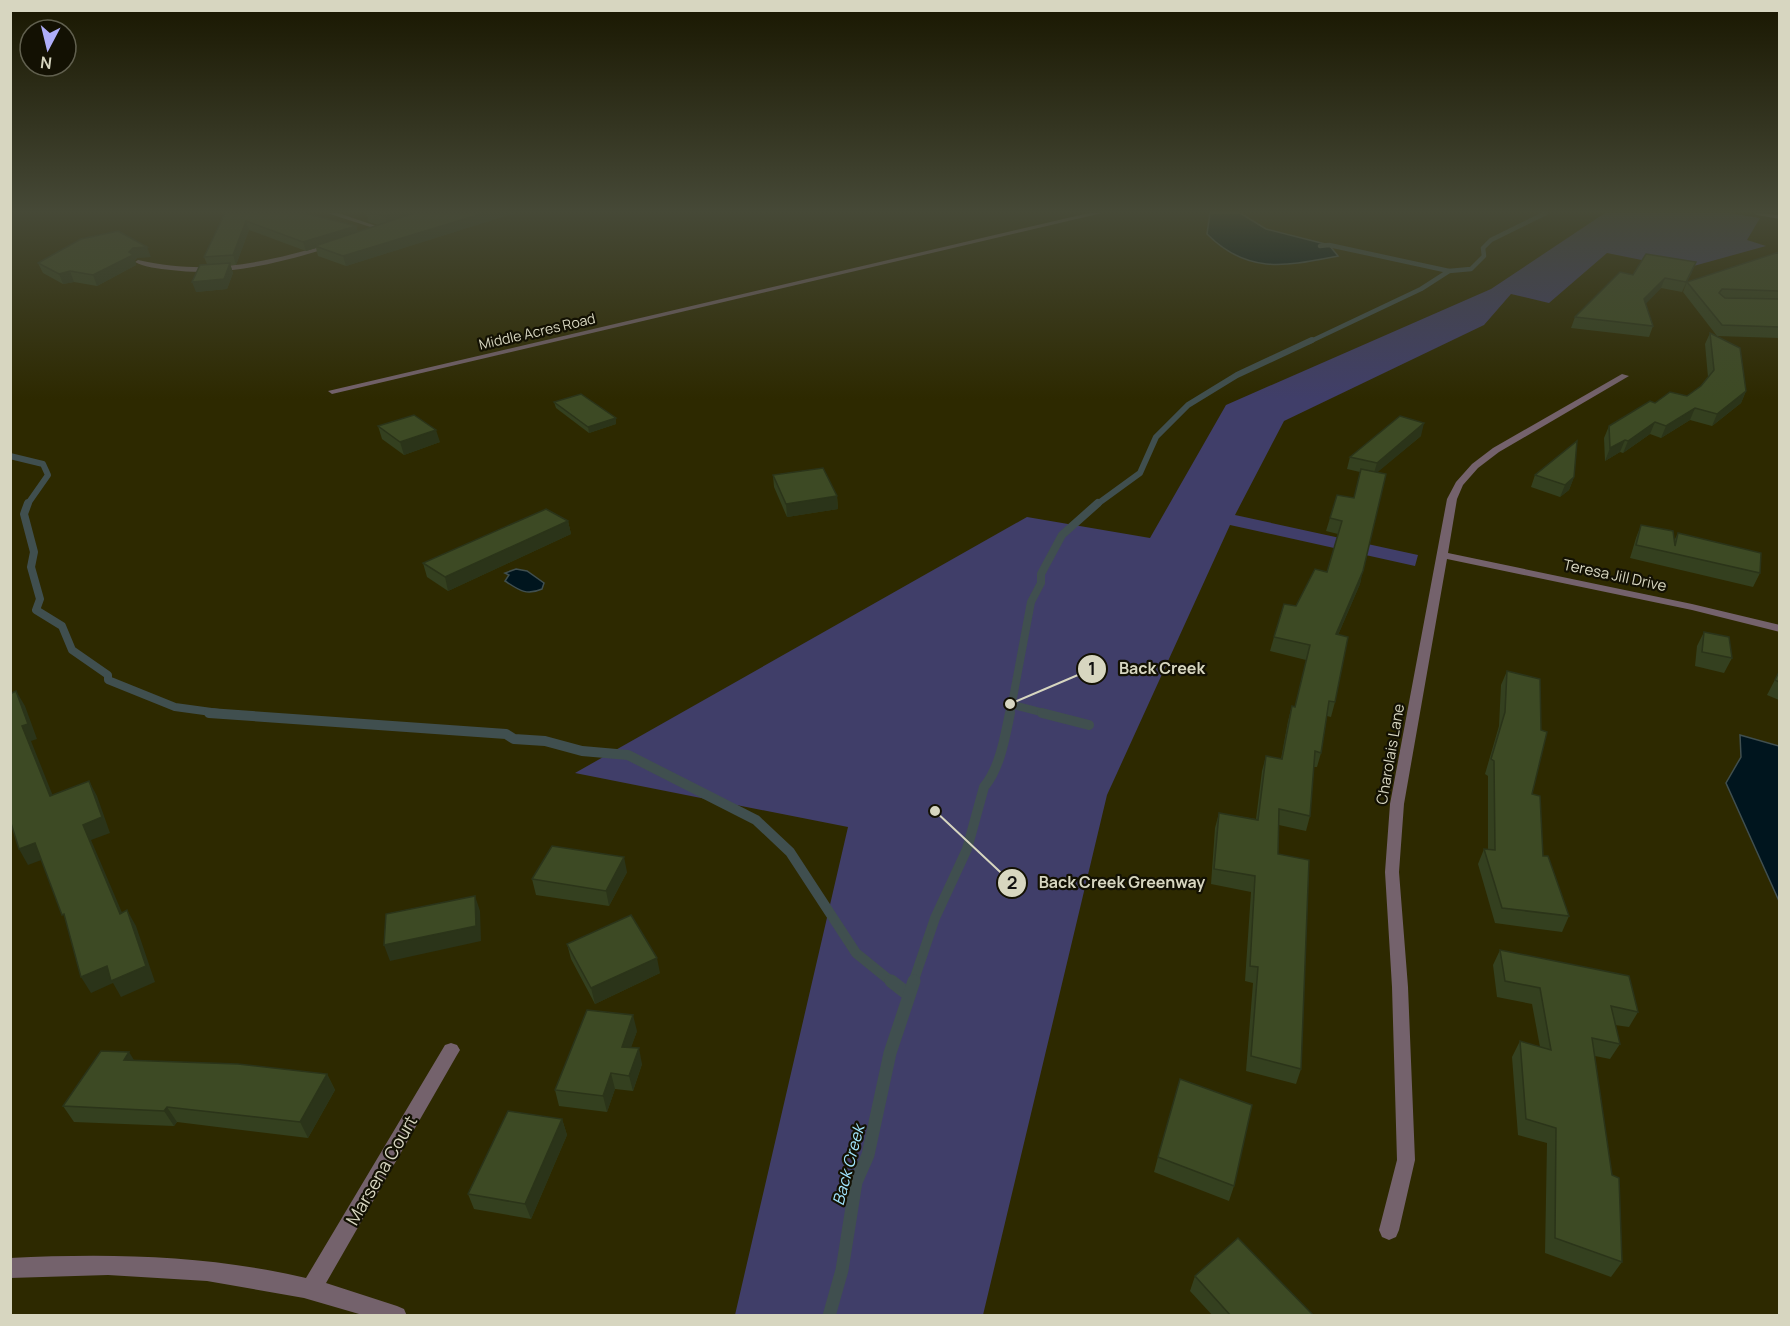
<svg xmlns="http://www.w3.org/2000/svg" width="1790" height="1326" font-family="Manrope,sans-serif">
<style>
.green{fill:#403e69}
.water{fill:#00151e;stroke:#404f4f;stroke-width:1.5}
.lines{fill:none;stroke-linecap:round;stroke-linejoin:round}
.stream-far4{stroke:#404f4f;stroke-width:4.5}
.stream-far3{stroke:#404f4f;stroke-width:6}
.stream-far2{stroke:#404f4f;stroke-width:8}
.stream-far1{stroke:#404f4f;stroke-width:10}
.stream{stroke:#404f4f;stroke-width:13}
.minor{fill:#74626c;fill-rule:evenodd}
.tertiary{fill:#74626c;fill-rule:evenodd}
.wall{fill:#34401f}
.shaded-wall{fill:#2b3419}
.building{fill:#3d4a24;stroke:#2b3419;stroke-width:1.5}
.labels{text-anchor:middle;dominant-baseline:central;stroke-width:4.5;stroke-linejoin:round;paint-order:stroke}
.far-street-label{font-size:14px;fill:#d7d6c0;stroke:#131103}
.street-label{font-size:15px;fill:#d7d6c0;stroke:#131103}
.water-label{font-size:16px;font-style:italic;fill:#a1e5ff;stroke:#131103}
.near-street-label{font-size:18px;fill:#d7d6c0;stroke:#131103}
.leader{fill:none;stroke:#d7d6c0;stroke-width:2}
.callout-dot{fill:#d7d6c0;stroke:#131103;stroke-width:2}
.mark-label{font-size:18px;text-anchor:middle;font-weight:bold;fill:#111}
.callout-label{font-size:16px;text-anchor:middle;font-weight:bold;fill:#d7d6c0;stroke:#131103;stroke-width:4.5;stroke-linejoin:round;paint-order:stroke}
</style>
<rect width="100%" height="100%" fill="#2d2900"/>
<!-- green -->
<polygon class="green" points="1605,213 1729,213 1760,218 1747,240 1766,246 1690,267 1691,270 1607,253 1549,303 1511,294 1484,325 1284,421 1235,515 1418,555 1415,566 1230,525 1107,795 983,1315 735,1315 848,827 575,773 1027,517 1150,538 1226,405 1491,289"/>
<!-- water -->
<g class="water">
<path d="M1210 213H1240L1266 229 1329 245 1338 256C1286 266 1248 275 1207 234Z"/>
<path d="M516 569 527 571 544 583 542 589C526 596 519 590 505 581L509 575 505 573Z"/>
<polygon points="1740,735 1779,746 1779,901 1726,783 1741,757"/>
</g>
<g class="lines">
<!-- stream-far4 -->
<g class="stream-far4">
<polyline points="1320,246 1329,245 1449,271"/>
<polyline points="1309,342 1421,289 1449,271 1471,269 1484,256 1483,248 1491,240 1546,213"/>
</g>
<!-- stream-far3 -->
<g class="stream-far3">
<polyline points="10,456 43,464 48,475 27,505"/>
<polyline points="1096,505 1140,473 1156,437 1188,405 1237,375 1312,340"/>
</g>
<!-- stream-far2 -->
<g class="stream-far2">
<polyline points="28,503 24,514 34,552 31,567 40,599 36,610 62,626 72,650 108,675 108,680 175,707 226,714"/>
<polyline points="1010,704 1048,714"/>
<polyline points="1010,714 1031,602 1041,583 1041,574 1062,535 1098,503"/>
</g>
<!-- stream-far1 -->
<g class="stream-far1">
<polyline points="209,713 506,734 514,739 545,741 582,751 628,755 756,820 790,852 856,953 893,983"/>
<polyline points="1042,713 1089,725"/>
<path d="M913 983 935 918 967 849 984 787C1000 768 1005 737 1010 713"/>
</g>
<!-- stream -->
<g class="stream">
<polyline points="891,981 909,995"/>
<polyline points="829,1316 842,1270 856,1182 868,1155 890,1053 914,981"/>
</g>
<!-- minor -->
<g class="minor">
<polygon points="327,213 338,213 388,230 383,231"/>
<polygon points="1089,213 1102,213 332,394 328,391"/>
<path d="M330 244 333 246 332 247C279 263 226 277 171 270 159 269 144 267 135 262L138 260C210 276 261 263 330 244Z"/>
<polygon points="1622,374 1629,376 1499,452 1478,468 1463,485 1457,499 1448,553 1692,604 1780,625 1780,632 1692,610 1447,559 1404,804 1399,872 1408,987 1415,1160 1399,1230 1396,1237 1389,1240 1382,1237 1379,1230 1397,1160 1392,987 1385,872 1390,804 1447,499 1456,482 1472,464 1493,448"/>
<path d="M451 1043 457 1045 460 1050 457 1055 326 1283 397 1306 404 1309 407 1316H366L304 1298 207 1281 108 1275 10 1278V1258C110 1253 209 1255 306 1278L445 1045Z"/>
</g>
<!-- tertiary -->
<polygon class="tertiary" points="1754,213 1780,215 1780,219 1757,215"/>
</g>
<!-- wall -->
<g class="wall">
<polygon points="225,213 356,226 358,232 379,225 369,222 366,213 515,213 346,266 318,256 316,248 306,251 249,230 236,265 230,265 233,273 227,289 196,292 207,264 204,257"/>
<polygon points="1779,252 1779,338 1717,336 1683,292 1687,282 1682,292 1661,288 1645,304 1653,326 1649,337 1571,328 1575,317 1633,275 1692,272 1687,282"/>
<polygon points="151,257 137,258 135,260 136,265 97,286 74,282 63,284 43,273 38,263"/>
<polygon points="1710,333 1746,391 1741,403 1712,426 1690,420 1661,438 1650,434 1623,453 1620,452 1605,461 1604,438 1609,426 1655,403 1687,396 1701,386 1708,377 1705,344"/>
<polygon points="554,402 616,424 589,433 556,408"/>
<polygon points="378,426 440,442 404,455 382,439"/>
<polygon points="1421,436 1377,472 1360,584 1338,635 1335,702 1331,717 1327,716 1321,753 1317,767 1314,767 1310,816 1306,831 1279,825 1278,854 1301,1069 1296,1084 1246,1071 1253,983 1245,981 1251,892 1211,884 1215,828 1219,813 1256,819 1262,771 1266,756 1281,759 1288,721 1292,706 1295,707 1306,660 1270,651 1274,637 1296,606 1327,572 1338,534 1326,531 1330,518 1354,498 1360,472 1347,469 1350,457"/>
<polygon points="773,475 837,496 838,509 787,517 774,487"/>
<polygon points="1535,475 1574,477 1569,490 1560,497 1531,487"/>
<polygon points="568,521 571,534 448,591 427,577 423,563"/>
<polygon points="1641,525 1674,541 1678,533 1760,573 1753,587 1630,558 1636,538"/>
<polygon points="1704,632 1732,658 1724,673 1695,666 1697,646"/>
<polygon points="1507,671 1532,794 1543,856 1569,916 1562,932 1495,923 1478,864 1484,849 1488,849 1488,776 1485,774 1499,726 1501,685"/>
<polygon points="1779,672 1779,700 1767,695"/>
<polygon points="627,872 609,906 536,895 532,879"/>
<polygon points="567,944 660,973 595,1004 571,959"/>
<polygon points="1500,950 1638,1012 1629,1027 1615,1025 1620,1044 1610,1059 1595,1056 1622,1262 1611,1277 1545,1253 1547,1143 1518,1135 1512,1057 1520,1041 1540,1047 1532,1004 1497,997 1493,965"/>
<polygon points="637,1031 631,1047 642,1064 633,1091 615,1089 607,1112 559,1106 555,1090"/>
<polygon points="135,1060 327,1074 335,1090 308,1138 177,1122 174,1126 74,1122 63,1106"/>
<polygon points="562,1119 567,1135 531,1219 474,1209 468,1194"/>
<polygon points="1158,1157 1234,1186 1229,1201 1154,1172"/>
<polygon points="1195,1276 1314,1316 1213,1316 1190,1291"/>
</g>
<!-- shaded-wall -->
<g class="shaded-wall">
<polygon points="395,213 427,213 388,226 385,216"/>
<polygon points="484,213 515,213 346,266 343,256"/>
<polygon points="246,221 249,230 236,265 233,255"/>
<polygon points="356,226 359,235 315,246 316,248 306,251 303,242"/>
<polygon points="147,247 151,257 137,258 135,260 136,265 97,286 93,275 133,248"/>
<polygon points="1696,262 1692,272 1682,292 1686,282"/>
<polygon points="230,263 233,273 227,289 196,292 192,282"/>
<polygon points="70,271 74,282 63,284 59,274"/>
<polygon points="1665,278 1661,288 1640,310 1644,299"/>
<polygon points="1746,391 1741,403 1712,426 1717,414"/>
<polygon points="1695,408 1690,420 1661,438 1666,426"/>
<polygon points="616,418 616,424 589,433 588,427"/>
<polygon points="1655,422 1650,434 1623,453 1628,441"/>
<polygon points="1424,423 1421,436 1373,476 1377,463"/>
<polygon points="436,430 440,442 404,455 400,442"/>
<polygon points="1625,440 1620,452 1605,461 1610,448"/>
<polygon points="1574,477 1569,490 1560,497 1565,485"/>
<polygon points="837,496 838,509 787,517 786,504"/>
<polygon points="568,521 571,534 448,591 445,577"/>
<polygon points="1363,571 1360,584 1332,649 1336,634"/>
<polygon points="16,691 25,706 37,739 31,741 59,811 50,796 22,726"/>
<polygon points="89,781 97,796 110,833 91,840 129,929 120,914 83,825"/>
<polygon points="35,843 44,859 28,865 19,849"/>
<polygon points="624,857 627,872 609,906 606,891"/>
<polygon points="475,896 480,911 481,941 390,961 384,945"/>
<polygon points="127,910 136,926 155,982 121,997 113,983 91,993 81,977"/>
<polygon points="657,958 660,973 595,1004 591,988"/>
<polygon points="633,1015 637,1031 626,1062 622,1047"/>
<polygon points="639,1048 642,1064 633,1091 629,1076"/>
<polygon points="129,1052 139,1068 124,1060"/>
<polygon points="611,1073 615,1089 607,1112 603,1096"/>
<polygon points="327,1074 335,1090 308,1138 300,1122"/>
<polygon points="167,1107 177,1122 174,1126 164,1111"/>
<polygon points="562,1119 567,1135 531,1219 525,1204"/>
</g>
<!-- building -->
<g class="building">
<polygon points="225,213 304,213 356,226 303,242 246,221 233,255 204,257"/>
<polygon points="369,213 395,213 385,216"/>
<polygon points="414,213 484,213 343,256 315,246"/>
<polygon points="118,231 147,247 133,248 129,252 133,255 93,275 70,271 59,274 38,263 81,239"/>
<polygon points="1779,252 1779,291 1722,289 1719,293 1725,298 1779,299 1779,327 1722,325 1687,282"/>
<polygon points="1646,254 1696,262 1686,282 1665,278 1644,299 1653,326 1575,317 1620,272 1633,275"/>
<polygon points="230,263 224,279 192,282 200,265"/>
<polygon points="1710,333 1740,348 1746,391 1717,414 1695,408 1666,426 1655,422 1628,441 1625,440 1610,448 1609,426 1650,401 1655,403 1670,392 1687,396 1701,386 1714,370"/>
<polygon points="581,394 616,418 588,427 554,402"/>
<polygon points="414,415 436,430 400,442 378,426"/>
<polygon points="1400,416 1424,423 1377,463 1350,457"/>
<polygon points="1577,441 1574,477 1565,485 1535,475"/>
<polygon points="823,468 837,496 786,504 773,475"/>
<polygon points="1361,469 1386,474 1363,571 1336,634 1348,637 1335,702 1329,701 1321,753 1315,751 1310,816 1279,809 1278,854 1309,860 1301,1069 1251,1056 1258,967 1250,966 1255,876 1214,869 1219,813 1258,820 1266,756 1282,759 1292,706 1295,707 1310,645 1274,637 1284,604 1296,606 1315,569 1327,572 1342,521 1330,518 1337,495 1354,498"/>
<polygon points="546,509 568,521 445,577 423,563"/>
<polygon points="1641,525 1673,531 1675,546 1678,533 1761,553 1760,573 1636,545"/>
<polygon points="1704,632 1729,637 1732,658 1702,652"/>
<polygon points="1507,671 1540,679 1541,730 1547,732 1532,794 1540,796 1543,856 1548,856 1569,916 1502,908 1484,849 1495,850 1494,761 1491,759 1505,712"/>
<polygon points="1779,672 1779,682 1775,680"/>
<polygon points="10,690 12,693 16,691 28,724 22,726 50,796 89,781 102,817 83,825 120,914 127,910 146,966 111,981 107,966 81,977 64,914 62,915 35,843 19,849 10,820"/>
<polygon points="552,846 624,857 606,891 532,879"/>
<polygon points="475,896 476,926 384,945 386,914"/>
<polygon points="631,915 657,958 591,988 567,944"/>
<polygon points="1500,950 1629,976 1638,1012 1611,1006 1620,1044 1592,1038 1612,1175 1619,1178 1622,1262 1555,1238 1556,1128 1526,1119 1520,1041 1551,1050 1540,988 1505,981"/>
<polygon points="587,1010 633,1015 622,1047 639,1048 629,1076 611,1073 603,1096 555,1090"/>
<polygon points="101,1051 129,1052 124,1060 238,1064 327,1074 300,1122 167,1107 164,1111 63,1106"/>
<polygon points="1180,1079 1252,1105 1234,1186 1158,1157"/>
<polygon points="508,1111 562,1119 525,1204 468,1194"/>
<polygon points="1238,1238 1314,1316 1231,1316 1195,1276"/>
</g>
<!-- sky -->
<linearGradient id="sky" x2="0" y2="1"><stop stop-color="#191700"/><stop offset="0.53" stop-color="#464937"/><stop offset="1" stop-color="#464937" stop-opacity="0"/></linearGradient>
<rect width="1790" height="399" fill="url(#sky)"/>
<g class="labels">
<!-- far-street labels -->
<g class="far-street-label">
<text transform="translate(537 331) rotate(-13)">Middle Acres Road</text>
</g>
<!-- street labels -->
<g class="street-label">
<text transform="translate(1615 575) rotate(12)">Teresa Jill Drive</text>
<text transform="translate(1390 754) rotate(-80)">Charolais Lane</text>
</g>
<!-- water labels -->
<g class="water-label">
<text transform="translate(848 1165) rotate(-75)">Back Creek</text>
</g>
<!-- near-street labels -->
<g class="near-street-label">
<text transform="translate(381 1170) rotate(-60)">Marsena Court</text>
</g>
</g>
<!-- callouts -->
<path class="leader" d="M1010 704L1092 669M935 811L1012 883"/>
<g class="callout-dot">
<circle cx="1010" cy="704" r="6"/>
<circle cx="935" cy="811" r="6"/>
<circle cx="1092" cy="669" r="15"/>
<circle cx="1012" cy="883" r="15"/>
</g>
<g class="mark-label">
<text x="1092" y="675">1</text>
<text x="1012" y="889">2</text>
</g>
<g class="callout-label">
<text x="1162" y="674">Back Creek</text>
<text x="1122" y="888">Back Creek Greenway</text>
</g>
<!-- border -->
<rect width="1790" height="1326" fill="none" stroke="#d7d6c0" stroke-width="24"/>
<!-- north arrow -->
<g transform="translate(48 48) rotate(187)"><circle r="28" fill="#131103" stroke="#61604f" stroke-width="1.5"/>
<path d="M0-4.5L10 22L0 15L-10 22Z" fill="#afaefa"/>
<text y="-9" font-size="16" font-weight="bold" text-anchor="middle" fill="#d7d6c0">N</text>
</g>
</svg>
